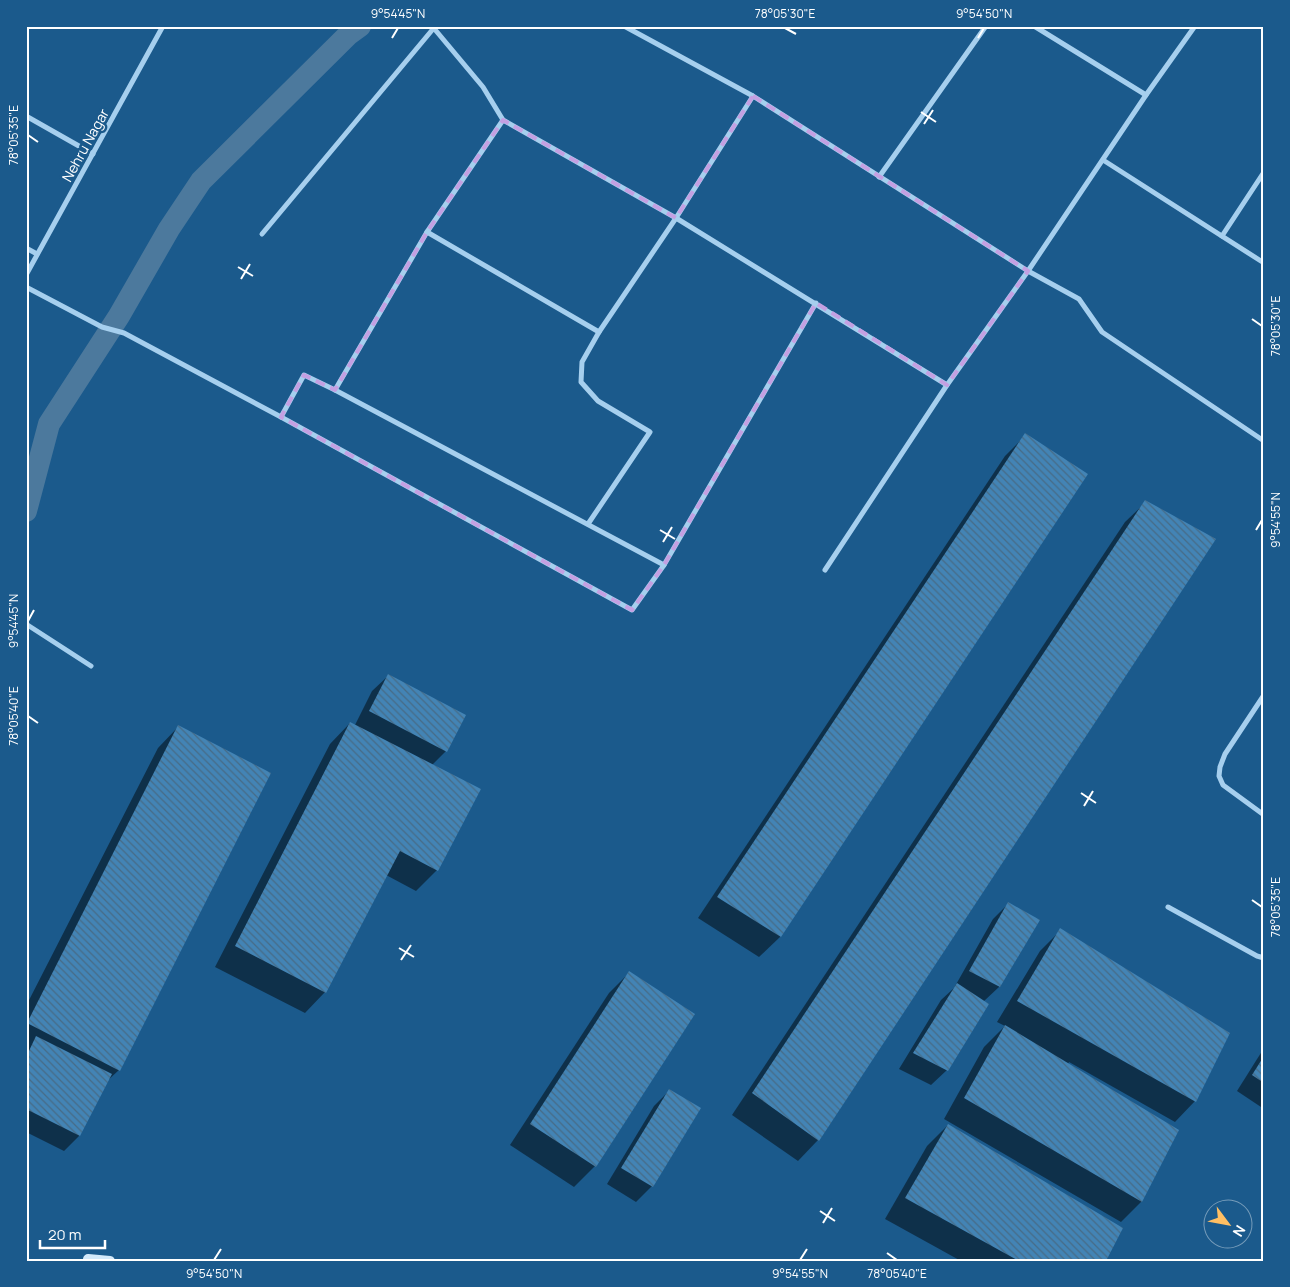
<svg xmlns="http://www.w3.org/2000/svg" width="1290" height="1287" font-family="Manrope,sans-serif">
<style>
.shadow{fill:#0007}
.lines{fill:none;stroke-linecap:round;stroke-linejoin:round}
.canal{stroke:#4c799d;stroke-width:22}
.building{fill:url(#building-back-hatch)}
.street{stroke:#a6cfee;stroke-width:5}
.secondary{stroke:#d3e9fa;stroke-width:10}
.marked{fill:none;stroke:#c4a0e2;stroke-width:4;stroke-dasharray:10 6;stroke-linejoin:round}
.ticks{fill:none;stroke:#fff;stroke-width:2}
.labels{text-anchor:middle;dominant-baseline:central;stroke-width:5;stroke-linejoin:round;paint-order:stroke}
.street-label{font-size:14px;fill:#fff;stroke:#1b5a8c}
.neatline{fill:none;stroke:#fff;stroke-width:2}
.ticks-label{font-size:12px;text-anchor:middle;fill:#fff}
</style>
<defs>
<pattern id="building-back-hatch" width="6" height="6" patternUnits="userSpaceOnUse" patternTransform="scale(1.25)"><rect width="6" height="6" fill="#4384b5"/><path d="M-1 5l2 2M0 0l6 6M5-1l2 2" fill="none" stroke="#476b86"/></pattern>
</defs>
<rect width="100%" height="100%" fill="#1b5a8c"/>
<!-- shadow -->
<g class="shadow">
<polygon points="1026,435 1086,475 780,937 759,957 698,918 1005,456"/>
<polygon points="1146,502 818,1140 798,1161 732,1115 1125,522"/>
<polygon points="388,676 446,751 432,765 437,870 416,891 386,875 325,992 305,1013 215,967 330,744 350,723 355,725 372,691"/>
<polygon points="178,727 119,1070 106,1082 79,1136 64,1151 26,1132 26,1006 158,748"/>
<polygon points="1008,904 1039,920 999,987 983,1002 947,1070 931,1085 899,1069 941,1000 954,988 993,919"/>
<polygon points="1061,930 1195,1101 1175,1122 1069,1062 1068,1064 1177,1130 1141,1202 1121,1222 944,1119 984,1047 1005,1026 997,1022 1040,951"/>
<polygon points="629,973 595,1166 574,1187 510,1145 609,993"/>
<polygon points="1264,1048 1264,1104 1261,1107 1237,1091"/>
<polygon points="669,1091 652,1186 636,1202 607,1184 654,1106"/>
<polygon points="948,1125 1105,1261 961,1261 885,1219 927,1146"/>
</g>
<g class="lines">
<!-- canal -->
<polyline class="canal" points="26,511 49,424 119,316 169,229 201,181 349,34 360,26"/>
</g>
<!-- building -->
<g class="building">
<polygon points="1025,433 1088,474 781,937 717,897"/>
<polygon points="1145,500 1216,539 819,1141 752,1093"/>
<polygon points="388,674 466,715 447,752 369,711"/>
<polygon points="350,722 481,789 438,871 400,851 326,993 235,946"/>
<polygon points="178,725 271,773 120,1071 27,1023"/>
<polygon points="1008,902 1040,920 1000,987 969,971"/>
<polygon points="1060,928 1230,1033 1196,1102 1017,1001"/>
<polygon points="629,971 695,1014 596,1167 530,1124"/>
<polygon points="957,983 989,1004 948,1071 913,1053"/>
<polygon points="1005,1025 1179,1130 1142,1202 964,1098"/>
<polygon points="36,1036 112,1074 80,1136 26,1109 26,1052 28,1053"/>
<polygon points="1264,1056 1264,1083 1252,1075"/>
<polygon points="669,1089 701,1108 653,1187 621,1168"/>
<polygon points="948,1124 1123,1228 1106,1261 1019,1261 905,1198"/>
</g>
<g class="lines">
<!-- street -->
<g class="street">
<polyline points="432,26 483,87 503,120 427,232 599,332 676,218 753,96"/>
<polyline points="624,26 753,96 1028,271 1079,299 1102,332 1264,441"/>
<polyline points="1034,26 1146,95"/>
<polyline points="26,116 93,154"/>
<polyline points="503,120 676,218 947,385"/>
<polyline points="1103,160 1264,263"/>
<polyline points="879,177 986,26"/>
<polyline points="262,234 433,29"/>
<polyline points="1222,236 1264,172"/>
<polyline points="26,248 37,254"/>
<polyline points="26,275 163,26"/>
<polyline points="26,287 102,327 124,333 281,417 304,375 335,390 664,565 816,303"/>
<polyline points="335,390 427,232"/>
<polyline points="281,417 632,610 664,565"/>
<polyline points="588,524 650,432 598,401 581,382 582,362 599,332"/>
<polyline points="825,570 947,385 1028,271 1146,95 1195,26"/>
<polyline points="26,624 91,666"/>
<polyline points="1264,695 1225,754 1220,767 1219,776 1223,785 1264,815"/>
<polyline points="1168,907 1257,956 1264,958"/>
</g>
<!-- secondary -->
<polyline class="secondary" points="88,1259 110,1261"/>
</g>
<!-- marked area -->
<path class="marked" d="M753 96 1028 271 947 385 816 303 664 565 632 610 281 417 304 375 335 390 427 232 503 120 676 218Z"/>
<!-- ticks -->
<path class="ticks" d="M785 28 796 34M392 38 398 28M978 38 984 28M921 112 936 122M924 124 933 110M28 135 38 142M238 267 253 276M241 279 250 264M1252 319 1262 326M660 530 675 539M1256 530 1262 520M663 542 672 527M28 621 34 610M28 716 38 723M1081 793 1096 803M1084 806 1093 791M1252 900 1262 907M399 948 414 957M401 960 411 945M820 1211 835 1221M823 1223 832 1208M887 1253 897 1260M214 1260 221 1249M800 1260 807 1249"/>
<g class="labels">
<!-- street labels -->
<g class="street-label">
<text transform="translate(85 145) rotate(-61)">Nehru Nagar</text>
</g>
</g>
<!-- border -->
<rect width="1290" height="1287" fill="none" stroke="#1b5a8c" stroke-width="55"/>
<!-- north arrow -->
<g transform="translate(1228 1224) rotate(122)"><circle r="24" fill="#1b5a8c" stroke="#769cba"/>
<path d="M0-4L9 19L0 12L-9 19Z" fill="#ffbf63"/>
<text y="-8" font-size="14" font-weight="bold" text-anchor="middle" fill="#ffffff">N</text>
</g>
<!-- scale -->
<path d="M40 1240v8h65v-8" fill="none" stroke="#ffffff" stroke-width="2.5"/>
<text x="48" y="1240" font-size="15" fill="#ffffff" stroke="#1b5a8c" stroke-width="4" paint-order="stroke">20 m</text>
<rect x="28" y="28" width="1234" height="1232" class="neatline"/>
<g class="ticks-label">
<text x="398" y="18">9°54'45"N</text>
<text x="785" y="18">78°05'30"E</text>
<text x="984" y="18">9°54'50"N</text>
<text transform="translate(14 135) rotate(-90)" y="4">78°05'35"E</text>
<text transform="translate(1276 326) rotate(-90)" y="4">78°05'30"E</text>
<text transform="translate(1276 520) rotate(-90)" y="4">9°54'55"N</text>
<text transform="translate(14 621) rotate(-90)" y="4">9°54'45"N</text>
<text transform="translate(14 716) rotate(-90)" y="4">78°05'40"E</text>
<text transform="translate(1276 907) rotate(-90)" y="4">78°05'35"E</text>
<text x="214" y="1278">9°54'50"N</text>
<text x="800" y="1278">9°54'55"N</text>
<text x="897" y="1278">78°05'40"E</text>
</g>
</svg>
